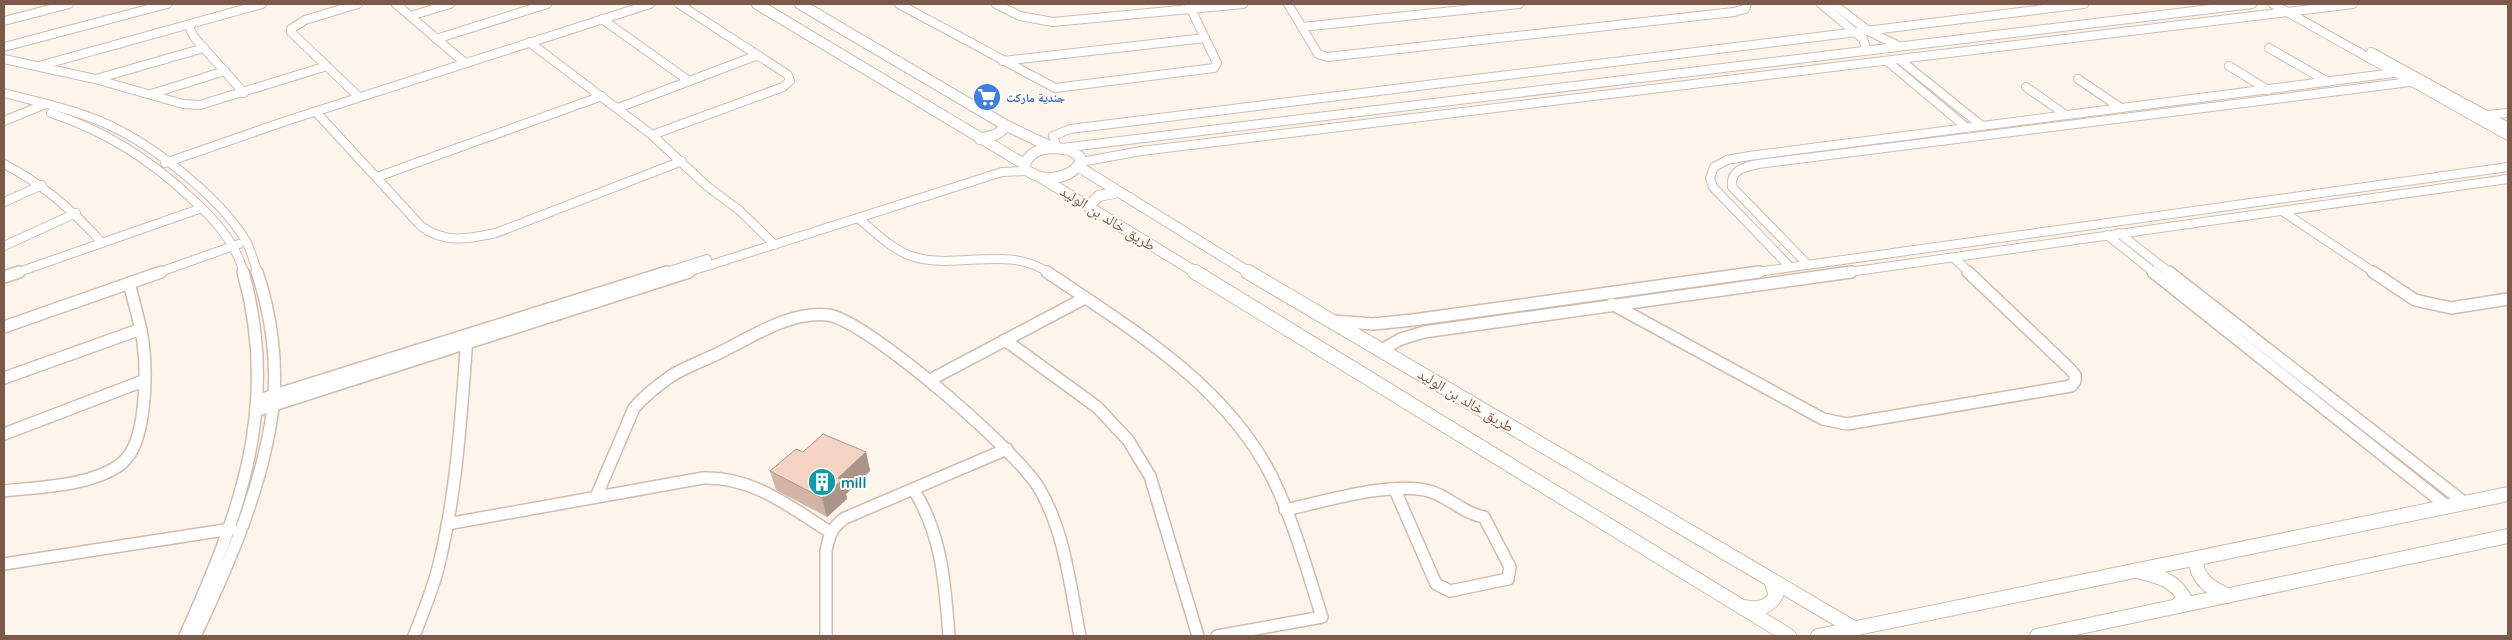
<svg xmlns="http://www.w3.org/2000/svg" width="2512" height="640" font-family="Quicksand,'Noto Naskh Arabic',sans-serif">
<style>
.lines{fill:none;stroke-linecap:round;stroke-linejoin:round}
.minor-far1-casing{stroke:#d2bcaf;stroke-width:10}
.minor-casing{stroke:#d2bcaf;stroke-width:14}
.tertiary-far1-casing{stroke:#d2bcaf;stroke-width:12}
.tertiary-casing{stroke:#d2bcaf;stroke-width:16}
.minor-far1{stroke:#fff;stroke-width:8}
.minor{stroke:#fff;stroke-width:11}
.tertiary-far1{stroke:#fff;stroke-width:10}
.tertiary{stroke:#fff;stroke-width:14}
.wall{fill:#d2b5a7}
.shaded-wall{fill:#ab9488}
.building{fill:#f4d3c2;stroke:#ab9488}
.labels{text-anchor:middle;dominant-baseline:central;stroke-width:4;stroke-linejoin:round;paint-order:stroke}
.far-shop-label{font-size:12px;font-weight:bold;fill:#366cbe;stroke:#fff9f3;text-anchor:start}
.street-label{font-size:15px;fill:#7b5a4c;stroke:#fff9f3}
.culture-label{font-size:15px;font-weight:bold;fill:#0d838f;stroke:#fff9f3;text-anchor:start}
</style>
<rect width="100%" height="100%" fill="#fdf5eb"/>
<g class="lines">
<defs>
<g id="minor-far1">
<polyline points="358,4 305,20 291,29 291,32 359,97"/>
<polyline points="396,4 465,63"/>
<polyline points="899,4 1055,88 1214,68 1217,63 1189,5"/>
<polyline points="996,4 1020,16 1053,22 1243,4"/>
<polyline points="1288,4 1318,54 1327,57 1734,12 1745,9 1747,4"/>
<polyline points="1821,4 1863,39 1866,49"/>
<polyline points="1833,4 1870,32 1897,45"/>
<polyline points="2273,4 2508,136"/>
<polyline points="410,16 450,4"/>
<polyline points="602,19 689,81"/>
<polyline points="4,21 69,4"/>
<polyline points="188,25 194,37 244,93"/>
<polyline points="1302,27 1519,4"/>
<polyline points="436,39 547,4"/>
<polyline points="529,42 652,135 708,187 739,210 775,245"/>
<polyline points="4,47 167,4"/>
<polyline points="2269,48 2328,82"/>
<polyline points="2371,52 2508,127"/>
<polyline points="4,59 95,79 183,104 200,105 327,66"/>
<polyline points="1900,60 1982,126"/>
<polyline points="1003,61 1205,38"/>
<polyline points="1887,61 1967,128"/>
<polyline points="39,66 262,4"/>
<polyline points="2229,66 2268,90"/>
<polyline points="96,79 204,48"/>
<polyline points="2078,79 2121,108"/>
<polyline points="2026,87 2066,115"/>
<path d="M4 93C42 103 82 111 117 129 159 150 222 200 246 241 251 250 254 263 258 273"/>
<polyline points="151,94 225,71"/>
<polyline points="618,108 758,55"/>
<path d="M316 112 421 226C444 244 469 239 496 233L682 161"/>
<path d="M51 113C105 131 148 158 190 197 214 219 235 241 244 273"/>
<polyline points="2487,115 2508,113"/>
<polyline points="4,121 43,105"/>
<polyline points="652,135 783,87 790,81 788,75 679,4"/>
<polyline points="1057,148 1053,136 1070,129 2084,4"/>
<polyline points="1062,148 2252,4"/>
<polyline points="1081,162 1141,151 2353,4"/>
<polyline points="165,163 286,121 650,4"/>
<path d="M4 164C43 184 73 210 102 243"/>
<polyline points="377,177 602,96"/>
<polyline points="4,202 42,185"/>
<polyline points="2282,211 2375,273"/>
<path d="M858 218C874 231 891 249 911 256 955 271 1007 244 1049 273"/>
<polyline points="2119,233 2170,273"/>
<polyline points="2107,235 2155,273"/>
<polyline points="4,246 76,213"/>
<polyline points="1954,258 1970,273"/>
<path d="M1808 265 1732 187C1730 170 1744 167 1758 164L2410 82"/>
<polyline points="1790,267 1713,187 1710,178 1714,167 1727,160 1749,156 2394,73"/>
<polyline points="16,273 202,208"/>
<polyline points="157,273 239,244"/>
<polyline points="663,273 707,259"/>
<polyline points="685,273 1002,172 1026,171"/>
<polyline points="1750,273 2508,167"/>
<polyline points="1842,273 2508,179"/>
</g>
<g id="minor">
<path d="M1047 272C1131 329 1225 384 1272 477 1294 522 1307 570 1322 617L1217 636"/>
<polyline points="2153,272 2448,507"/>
<polyline points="2169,272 2465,503"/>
<polyline points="2373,272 2415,300 2451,308 2508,299"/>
<polyline points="4,277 19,272"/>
<polyline points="1612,304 1823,419 1847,424 2071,386 2075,381 2075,375 2069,368 1968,272"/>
<polyline points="1333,321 1373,324 1413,320 1759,272"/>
<polyline points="4,327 161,272"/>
<polyline points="1005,340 1097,407 1128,440 1150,476 1198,636"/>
<polyline points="1381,350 1401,339 1424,332 1851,272"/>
<polyline points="4,378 141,329"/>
<polyline points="930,380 1085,298"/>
<polyline points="259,400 667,272"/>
<polyline points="258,410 689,272"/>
<polyline points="4,434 143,381"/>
<path d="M914 490C942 536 945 583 949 636"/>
<path d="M4 491C38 487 94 486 122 463 147 443 147 372 143 342 140 322 134 303 129 283"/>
<path d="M596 497 634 408C645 395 657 386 671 376 685 367 703 361 719 353 752 337 789 311 828 315 867 320 1017 451 1039 488 1065 532 1070 586 1080 636"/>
<path d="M1285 510C1323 502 1387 482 1425 490 1447 494 1461 513 1484 517L1510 567 1508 579 1450 591 1436 584 1395 490"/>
<path d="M447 524 703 478C752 476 790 507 830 532"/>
<polyline points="4,564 231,529"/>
<path d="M185 636C239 515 281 406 243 272"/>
<path d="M195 636C229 564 263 487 273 407 278 363 271 313 257 272"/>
<path d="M414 636C422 615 431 594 437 572 457 495 461 416 467 338"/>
<path d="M826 636V551C829 535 832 527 845 518L1007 449"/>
</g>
<g id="tertiary-far1">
<polyline points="757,4 1024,164"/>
<polyline points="800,4 1007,126 1053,148"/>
<polyline points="980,139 997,134 1007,126"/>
<path d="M1057 148 1070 150 1080 157 1081 162C1068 181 1041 183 1024 168 1028 151 1041 148 1057 148Z"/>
<polyline points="1079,167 1250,273"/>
<polyline points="1040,177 1197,273"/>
<polyline points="1088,206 1099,196 1118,192"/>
</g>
<g id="tertiary">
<polyline points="1195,272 1789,636"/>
<polyline points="1248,272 1855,629"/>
<path d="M2196 559C2196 580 2211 588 2228 596"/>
<path d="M2141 572C2158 576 2176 581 2184 598L2177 606"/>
<path d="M1744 607C1758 610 1769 608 1776 595L1771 580"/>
<polyline points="1818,636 2508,494"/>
<polyline points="2037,636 2508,536"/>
</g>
</defs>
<!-- minor-far1 casing -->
<use href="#minor-far1" class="minor-far1-casing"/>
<!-- minor casing -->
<use href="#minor" class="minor-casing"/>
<!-- tertiary-far1 casing -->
<use href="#tertiary-far1" class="tertiary-far1-casing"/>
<!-- tertiary casing -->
<use href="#tertiary" class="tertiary-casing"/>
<!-- minor-far1 -->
<use href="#minor-far1" class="minor-far1"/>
<!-- minor -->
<use href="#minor" class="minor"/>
<!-- tertiary-far1 -->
<use href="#tertiary-far1" class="tertiary-far1"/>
<!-- tertiary -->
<use href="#tertiary" class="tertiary"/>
</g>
<!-- wall -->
<polygon class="wall" points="803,452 866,452 870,471 846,494 847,499 827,517 776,490 770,471"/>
<!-- shaded-wall -->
<polygon class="shaded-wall" points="866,452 870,471 846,494 847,499 827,517 822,498 838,478"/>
<!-- building -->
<polygon class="building" points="823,434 866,452 838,478 842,480 822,498 770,471 796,449 803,452"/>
<!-- icons -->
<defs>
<symbol id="supermarket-disc" viewBox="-11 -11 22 22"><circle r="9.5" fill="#3f7fe0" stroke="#fff9f3"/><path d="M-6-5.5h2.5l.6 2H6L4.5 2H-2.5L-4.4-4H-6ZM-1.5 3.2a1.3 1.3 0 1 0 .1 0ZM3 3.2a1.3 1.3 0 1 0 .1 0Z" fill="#fff"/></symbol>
<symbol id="building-disc" viewBox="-11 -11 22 22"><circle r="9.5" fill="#0f9aa8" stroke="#fff9f3"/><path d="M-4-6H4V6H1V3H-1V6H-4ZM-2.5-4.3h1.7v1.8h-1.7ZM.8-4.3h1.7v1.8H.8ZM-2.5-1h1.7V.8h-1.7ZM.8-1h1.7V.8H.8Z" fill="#fff"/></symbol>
</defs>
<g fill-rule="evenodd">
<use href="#supermarket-disc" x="971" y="81" width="32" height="32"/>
<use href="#building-disc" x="806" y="466" width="32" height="32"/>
</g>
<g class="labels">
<!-- far-shop labels -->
<g class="far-shop-label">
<text x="1006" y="97">جندية ماركت</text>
</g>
<!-- street labels -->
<g class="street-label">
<text transform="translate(1108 218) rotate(32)">طريق خالد بن الوليد</text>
<text transform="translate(1466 400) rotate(31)">طريق خالد بن الوليد</text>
</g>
<!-- culture labels -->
<g class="culture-label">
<text x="841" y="482">mill</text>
</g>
</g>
<!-- border -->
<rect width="2512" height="640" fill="none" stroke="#7b5a4c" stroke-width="10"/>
</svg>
